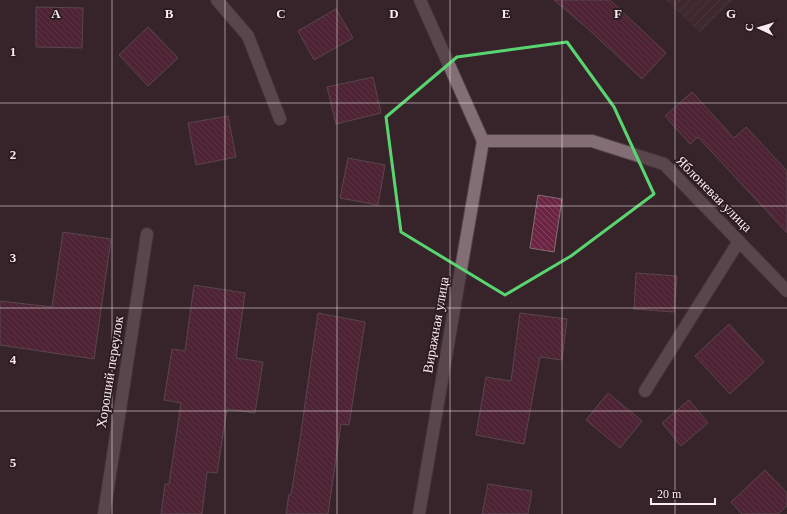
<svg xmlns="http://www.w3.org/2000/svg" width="787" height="514" font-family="Georgia,serif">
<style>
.industrial{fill:url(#industrial-furrows)}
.building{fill:url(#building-back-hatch);stroke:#836d74}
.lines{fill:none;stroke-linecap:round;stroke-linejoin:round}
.minor-casing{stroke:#524348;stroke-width:14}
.minor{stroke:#846e75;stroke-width:12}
.marked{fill:none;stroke:#58d570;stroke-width:3;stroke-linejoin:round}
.grid{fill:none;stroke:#faedf1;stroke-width:1;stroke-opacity:0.55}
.labels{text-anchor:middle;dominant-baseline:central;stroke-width:3.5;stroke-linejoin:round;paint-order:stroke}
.street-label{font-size:14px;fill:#faedf1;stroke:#2b1a20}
.grid-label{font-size:13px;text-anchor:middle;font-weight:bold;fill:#faedf1;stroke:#2b1a20;stroke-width:3.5;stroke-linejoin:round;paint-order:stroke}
</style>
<defs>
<pattern id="industrial-furrows" width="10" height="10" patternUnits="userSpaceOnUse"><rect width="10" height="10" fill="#472f37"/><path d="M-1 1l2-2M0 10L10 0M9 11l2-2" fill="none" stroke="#624d54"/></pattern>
<pattern id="building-back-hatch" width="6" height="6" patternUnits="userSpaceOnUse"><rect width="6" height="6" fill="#6b2543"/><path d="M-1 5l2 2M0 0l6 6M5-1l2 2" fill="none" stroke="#81455f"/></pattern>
</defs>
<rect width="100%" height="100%" fill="#36242a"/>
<!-- industrial -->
<polygon class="industrial" points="666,0 733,0 700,33"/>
<!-- building -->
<g class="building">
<polygon points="554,0 610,0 666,53 642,79 586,27"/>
<polygon points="36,7 83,8 82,48 36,47"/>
<polygon points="336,9 353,38 314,60 298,31"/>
<polygon points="148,27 178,58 148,86 119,55"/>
<polygon points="373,77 381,113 336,124 327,87"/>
<polygon points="692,92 734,138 746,127 787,171 787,233 698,137 690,144 665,116"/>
<polygon points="228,116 236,157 196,165 188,123"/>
<polygon points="348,158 385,165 378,205 340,198"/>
<polygon points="538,195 562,199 554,252 530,248"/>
<polygon points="63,232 111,239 94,359 0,345 0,301 52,307"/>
<polygon points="636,273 677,276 674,312 634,309"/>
<polygon points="194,285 245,293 236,358 263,362 255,413 227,409 217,473 207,472 202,514 161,514 165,484 169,484 181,403 164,400 172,349 185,351"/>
<polygon points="318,313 365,322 349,425 341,424 328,514 286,514 289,494 291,495 300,439"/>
<polygon points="520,313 567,319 562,360 540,357 524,444 476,435 486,377 511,381"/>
<polygon points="729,324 764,362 730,394 695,356"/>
<polygon points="608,393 642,421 620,448 586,420"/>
<polygon points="689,400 708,423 681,446 662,423"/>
<polygon points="765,470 787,493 787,506 778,514 742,514 731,502"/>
<polygon points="488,484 532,491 528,514 482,514"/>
</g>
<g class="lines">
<defs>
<g id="minor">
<polyline points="217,0 248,36 280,119"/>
<polyline points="420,0 483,141"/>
<polyline points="483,141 592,141 664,164 787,291"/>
<polyline points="645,391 739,241"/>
<polyline points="104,514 147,234"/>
<polyline points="419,514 483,141"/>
</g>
</defs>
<!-- minor casing -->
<use href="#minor" class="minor-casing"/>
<!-- minor -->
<use href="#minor" class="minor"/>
</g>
<!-- marked area -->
<path d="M0 0H787V514H0ZM567 42 614 107 654 194 571 256 505 295 401 232 386 117 457 57Z" fill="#36242a" fill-opacity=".55" fill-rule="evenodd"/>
<path class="marked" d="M567 42 614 107 654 194 571 256 505 295 401 232 386 117 457 57Z"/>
<!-- grid -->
<path class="grid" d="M112 0V514M225 0V514M337 0V514M450 0V514M562 0V514M675 0V514M0 103H787M0 206H787M0 308H787M0 411H787"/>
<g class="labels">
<!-- street labels -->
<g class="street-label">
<text transform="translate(714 194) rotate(45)">Яблоневая улица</text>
<text transform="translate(436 325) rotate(-80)">Виражная улица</text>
<text transform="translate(110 372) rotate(-81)">Хороший переулок</text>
</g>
</g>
<g class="grid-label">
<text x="56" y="18">A</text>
<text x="169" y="18">B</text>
<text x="281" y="18">C</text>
<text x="394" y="18">D</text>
<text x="506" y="18">E</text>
<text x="618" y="18">F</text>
<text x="731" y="18">G</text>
<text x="13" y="56">1</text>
<text x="13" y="159">2</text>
<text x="13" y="262">3</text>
<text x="13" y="364">4</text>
<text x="13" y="467">5</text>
</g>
<!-- north arrow -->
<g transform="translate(759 28) rotate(274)" stroke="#2b1a20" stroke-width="3" paint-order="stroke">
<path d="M0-3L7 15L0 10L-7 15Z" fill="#faedf1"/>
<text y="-6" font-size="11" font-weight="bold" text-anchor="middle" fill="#faedf1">С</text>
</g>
<!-- scale -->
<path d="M651 498v6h64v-6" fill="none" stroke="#faedf1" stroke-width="2"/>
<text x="657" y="498" font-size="12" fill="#faedf1" stroke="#2b1a20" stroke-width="3" paint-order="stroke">20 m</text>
</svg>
